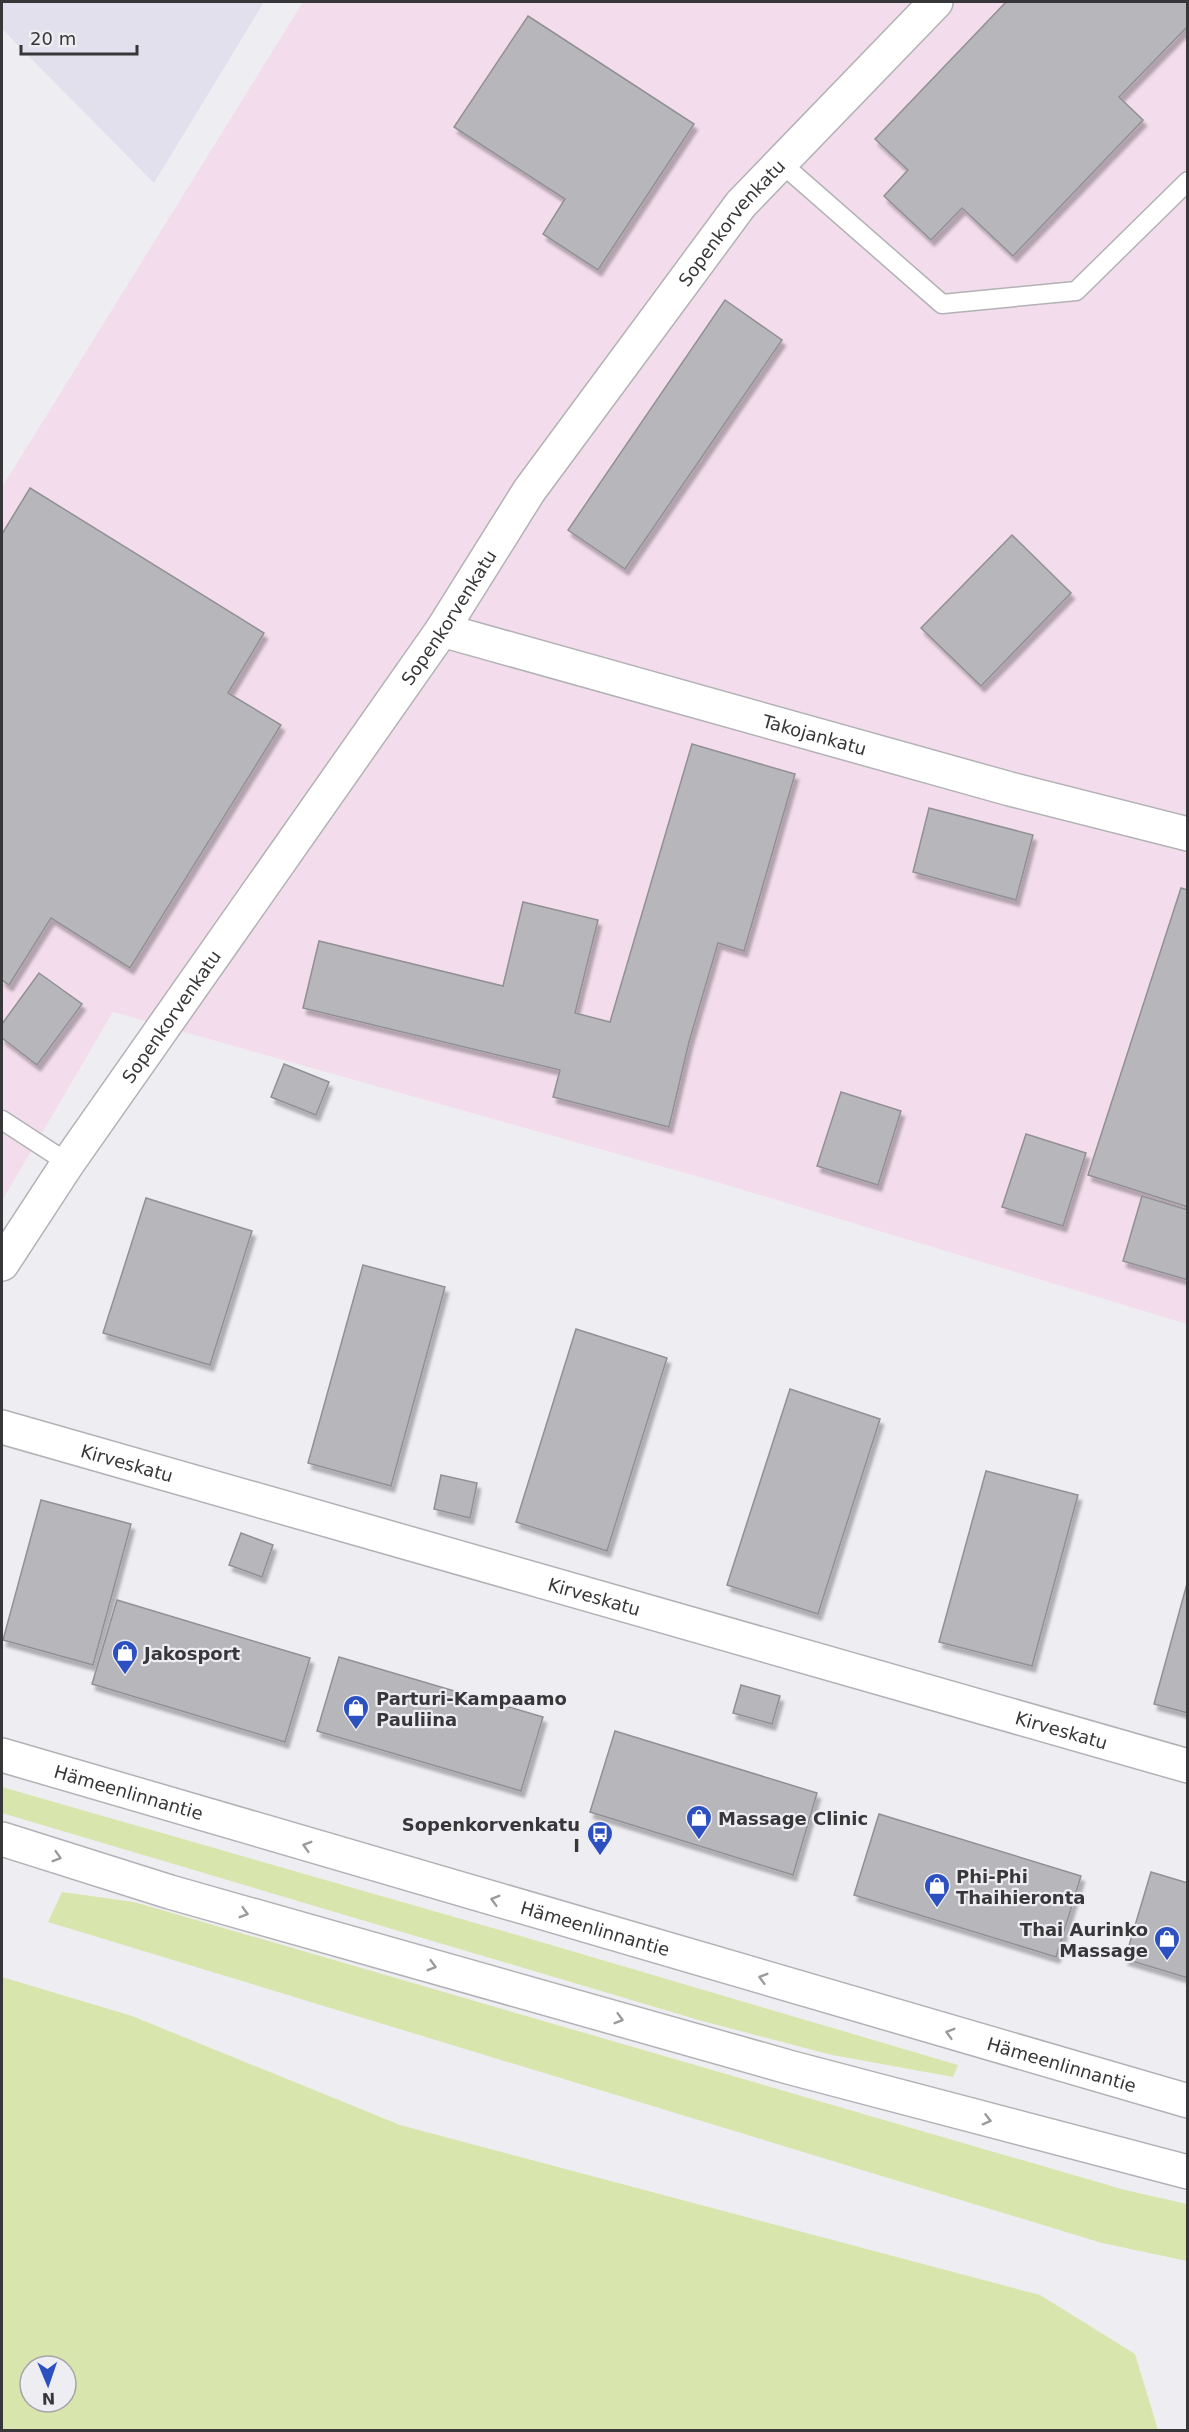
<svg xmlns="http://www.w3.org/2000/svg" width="1189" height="2432" font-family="'DejaVu Sans',sans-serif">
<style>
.commercial{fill:#f3ddec}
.built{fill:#e1e0ec}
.green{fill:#d8e5ad;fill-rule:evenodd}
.building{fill:#b7b7bb;stroke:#919094;stroke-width:1.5;filter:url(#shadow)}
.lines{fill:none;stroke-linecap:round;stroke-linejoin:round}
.service-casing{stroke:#b2b2b6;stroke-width:21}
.minor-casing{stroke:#b2b2b6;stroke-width:36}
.primary-casing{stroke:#b2b2b6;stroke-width:36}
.service{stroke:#fff;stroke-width:18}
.minor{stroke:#fff;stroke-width:33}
.primary{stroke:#fff;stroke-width:33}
.oneway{stroke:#9b9b9c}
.labels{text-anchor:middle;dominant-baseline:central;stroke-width:4.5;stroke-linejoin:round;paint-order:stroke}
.street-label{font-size:18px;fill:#373739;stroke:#eeeef2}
.poi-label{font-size:18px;font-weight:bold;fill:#373739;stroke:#eeeef2;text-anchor:start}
</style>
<defs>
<filter id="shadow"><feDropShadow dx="3.5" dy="6" stdDeviation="1.5" flood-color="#0004"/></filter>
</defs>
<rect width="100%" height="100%" fill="#eeeef2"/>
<!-- commercial -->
<polygon class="commercial" points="303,2 1187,2 1187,1324 717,1182 113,1012 2,1201 2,487"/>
<!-- built -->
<polygon class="built" points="2,2 264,2 154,183 2,29"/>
<!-- green -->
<g class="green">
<polygon points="2,1787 524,1937 958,2065 953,2077 832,2055 702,2021 2,1813"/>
<polygon points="62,1892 134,1902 1125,2190 1187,2204 1187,2261 1102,2243 48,1922"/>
<path d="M2 1977 132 2016 400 2125 1040 2295 1135 2354 1158 2430H2ZM30 2366H66V2402H30Z"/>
</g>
<!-- building -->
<g class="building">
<polygon points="1006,2 1188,2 1188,26 1119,97 1143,120 1013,256 962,208 931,240 884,196 908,170 875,139"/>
<polygon points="528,16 694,124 598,270 543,234 565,199 454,127"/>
<polygon points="725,300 782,340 625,569 568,530"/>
<polygon points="30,488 264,633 228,693 281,725 130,968 51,918 9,985 2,980 2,534"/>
<polygon points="1012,535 1071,593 981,686 921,628"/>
<polygon points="692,744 795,774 744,951 718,943 689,1042 669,1127 553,1097 560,1070 303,1008 319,941 503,986 523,902 598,920 575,1013 610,1022"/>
<polygon points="929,808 1033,835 1016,900 913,872"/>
<polygon points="1181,888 1188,890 1188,1207 1088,1175"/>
<polygon points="39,973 82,1004 37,1065 2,1038 2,1024"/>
<polygon points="284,1064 329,1082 316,1115 271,1097"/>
<polygon points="841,1092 901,1111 878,1185 817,1166"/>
<polygon points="1026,1134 1086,1153 1063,1226 1002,1207"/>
<polygon points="1142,1196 1188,1210 1188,1280 1123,1261"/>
<polygon points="146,1198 252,1231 210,1365 103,1333"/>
<polygon points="363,1265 445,1287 391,1486 308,1463"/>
<polygon points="576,1329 667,1358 607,1551 516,1522"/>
<polygon points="790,1389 880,1419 818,1614 727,1585"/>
<polygon points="986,1471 1078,1495 1032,1666 939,1642"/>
<polygon points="441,1475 477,1483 470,1518 434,1509"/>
<polygon points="41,1500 131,1524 93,1665 3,1640"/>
<polygon points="241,1533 273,1545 262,1577 229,1565"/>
<polygon points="1188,1580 1188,1713 1154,1704"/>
<polygon points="117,1600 310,1658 285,1742 92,1684"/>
<polygon points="339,1657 543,1717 521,1791 317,1731"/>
<polygon points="741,1685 780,1696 772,1724 733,1713"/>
<polygon points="615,1731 817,1793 793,1875 590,1812"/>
<polygon points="879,1814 1081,1876 1056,1957 854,1895"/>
<polygon points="1151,1872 1188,1883 1188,1978 1125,1959"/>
</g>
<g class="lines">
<defs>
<g id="service">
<polyline points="781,163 942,304 1076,291 1188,181"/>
<polyline points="2,1120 68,1163"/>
</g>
<g id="minor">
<path id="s1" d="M442 630 1010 789 1188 834"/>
<path id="s2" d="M2 1264 68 1163 442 630 529 491 741 204 936 2"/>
<path id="s3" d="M2 1427 1188 1766"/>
</g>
<g id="primary">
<path id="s4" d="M2 1755 1188 2101"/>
<polyline points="2,1839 170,1892 792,2068 1188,2172"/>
</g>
</defs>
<!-- service casing -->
<use href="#service" class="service-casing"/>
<!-- minor casing -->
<use href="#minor" class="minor-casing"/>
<!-- primary casing -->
<use href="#primary" class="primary-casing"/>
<!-- service -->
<use href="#service" class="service"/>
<!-- minor -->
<use href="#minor" class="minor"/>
<!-- primary -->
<use href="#primary" class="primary"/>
</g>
<!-- one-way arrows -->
<defs><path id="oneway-chevron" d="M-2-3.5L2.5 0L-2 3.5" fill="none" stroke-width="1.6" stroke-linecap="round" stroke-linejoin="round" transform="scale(1.5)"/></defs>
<g class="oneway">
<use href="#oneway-chevron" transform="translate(307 1846) rotate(-164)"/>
<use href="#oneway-chevron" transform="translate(57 1857) rotate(17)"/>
<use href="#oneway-chevron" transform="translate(495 1900) rotate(-164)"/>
<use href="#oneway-chevron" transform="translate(244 1913) rotate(16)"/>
<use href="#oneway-chevron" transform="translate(432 1966) rotate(16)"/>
<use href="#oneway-chevron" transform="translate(763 1978) rotate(-164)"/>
<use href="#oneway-chevron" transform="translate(619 2019) rotate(16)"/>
<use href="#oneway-chevron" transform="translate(950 2033) rotate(-164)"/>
<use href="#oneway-chevron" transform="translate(987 2120) rotate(15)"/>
</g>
<!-- icons -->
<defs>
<symbol id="shop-pin" viewBox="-11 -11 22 30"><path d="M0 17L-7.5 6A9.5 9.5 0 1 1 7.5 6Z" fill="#2d50c0" stroke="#eeeef2"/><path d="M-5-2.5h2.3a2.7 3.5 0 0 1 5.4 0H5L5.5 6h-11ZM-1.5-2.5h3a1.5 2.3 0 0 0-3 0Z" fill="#fff"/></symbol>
<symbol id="bus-pin" viewBox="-11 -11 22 30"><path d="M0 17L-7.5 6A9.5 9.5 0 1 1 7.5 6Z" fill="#2d50c0" stroke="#eeeef2"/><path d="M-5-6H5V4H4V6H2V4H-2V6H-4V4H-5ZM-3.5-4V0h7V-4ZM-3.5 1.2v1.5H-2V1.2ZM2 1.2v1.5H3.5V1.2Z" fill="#fff"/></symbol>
</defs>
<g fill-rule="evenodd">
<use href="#shop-pin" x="110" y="1638" width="30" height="40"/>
<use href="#shop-pin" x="341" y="1693" width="30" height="40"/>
<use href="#shop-pin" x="684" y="1803" width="30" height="40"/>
<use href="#bus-pin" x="585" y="1819" width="30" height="40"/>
<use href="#shop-pin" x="922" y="1871" width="30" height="40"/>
<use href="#shop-pin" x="1152" y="1924" width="30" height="40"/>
</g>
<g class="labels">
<!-- street labels -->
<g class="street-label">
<text stroke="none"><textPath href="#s2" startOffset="1272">Sopenkorvenkatu</textPath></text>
<text stroke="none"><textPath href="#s2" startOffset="786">Sopenkorvenkatu</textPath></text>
<text stroke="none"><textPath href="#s1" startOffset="387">Takojankatu</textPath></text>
<text stroke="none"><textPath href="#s2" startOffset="300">Sopenkorvenkatu</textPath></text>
<text stroke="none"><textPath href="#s3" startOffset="130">Kirveskatu</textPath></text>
<text stroke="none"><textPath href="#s3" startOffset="616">Kirveskatu</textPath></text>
<text stroke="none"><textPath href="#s3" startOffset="1102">Kirveskatu</textPath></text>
<text stroke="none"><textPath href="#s4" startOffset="132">Hämeenlinnantie</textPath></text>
<text stroke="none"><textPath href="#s4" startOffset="618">Hämeenlinnantie</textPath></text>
<text stroke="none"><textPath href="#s4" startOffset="1104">Hämeenlinnantie</textPath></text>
</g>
<!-- poi labels -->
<g class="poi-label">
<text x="144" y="1653">Jakosport</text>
<text x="376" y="1698">Parturi-Kampaamo<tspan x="376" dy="21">Pauliina</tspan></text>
<text x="718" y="1818">Massage Clinic</text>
<text x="580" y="1824" text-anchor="end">Sopenkorvenkatu<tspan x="580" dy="21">I</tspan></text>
<text x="956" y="1876">Phi-Phi<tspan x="956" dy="21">Thaihieronta</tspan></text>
<text x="1148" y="1929" text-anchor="end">Thai Aurinko<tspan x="1148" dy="21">Massage</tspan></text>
</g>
</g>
<!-- border -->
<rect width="1189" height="2432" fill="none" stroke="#373739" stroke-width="6"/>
<!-- north arrow -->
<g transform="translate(48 2384) rotate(178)"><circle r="28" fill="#eeeef2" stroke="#a5a5a8" stroke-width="1.5"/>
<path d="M0-4.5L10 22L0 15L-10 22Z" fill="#2d50c0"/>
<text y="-9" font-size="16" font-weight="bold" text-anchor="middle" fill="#373739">N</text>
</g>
<!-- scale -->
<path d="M21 45v9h116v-9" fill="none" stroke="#373739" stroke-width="3"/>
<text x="30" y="45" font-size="18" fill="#373739" stroke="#eeeef2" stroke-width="4.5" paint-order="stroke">20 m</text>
</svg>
